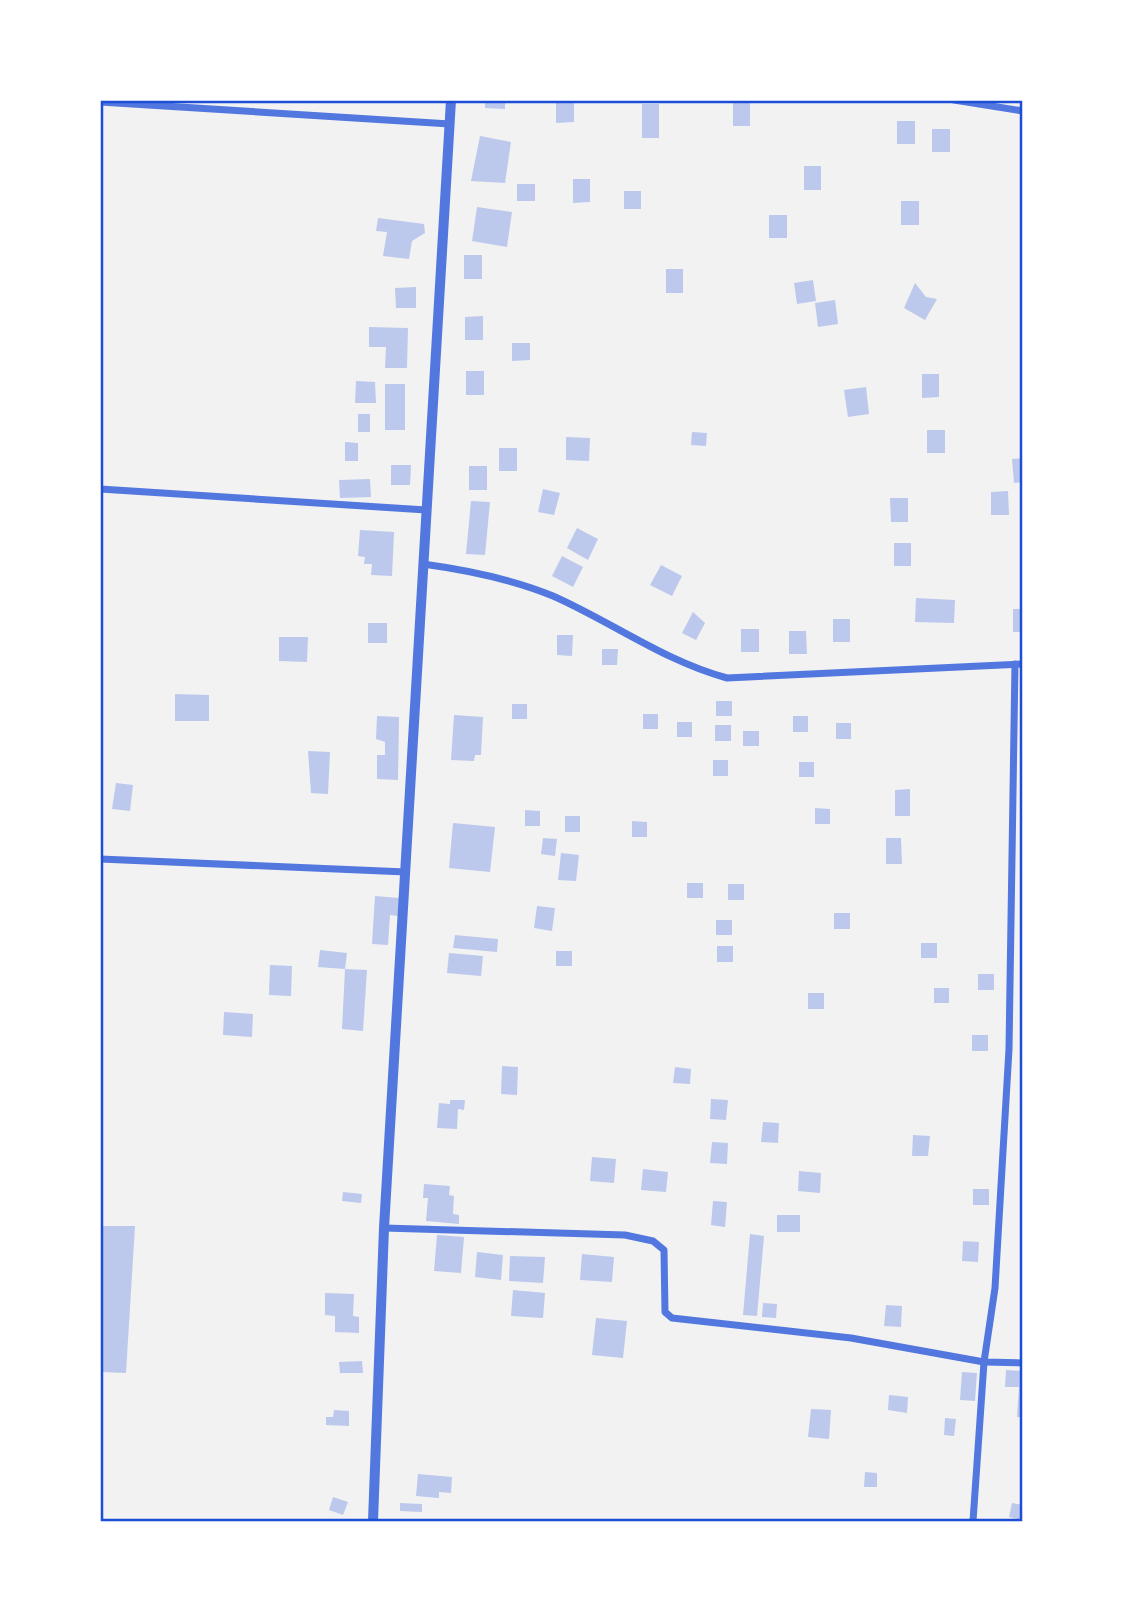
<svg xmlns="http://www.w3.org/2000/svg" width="1123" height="1621" font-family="'PT Sans',sans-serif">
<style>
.building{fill:#bdc9ec}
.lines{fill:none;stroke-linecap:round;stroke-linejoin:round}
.minor{stroke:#5277de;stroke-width:7}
.tertiary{stroke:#5277de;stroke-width:10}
.neatline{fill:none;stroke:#1d4ed8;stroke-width:2.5}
</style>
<rect width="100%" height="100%" fill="#f2f2f2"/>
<!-- building -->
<g class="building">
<polygon points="485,100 505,100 505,109 485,108"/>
<polygon points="556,100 574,100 574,122 556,123"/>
<rect x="733" y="103" width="17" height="23"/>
<rect x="642" y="104" width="17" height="34"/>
<rect x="897" y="121" width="18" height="23"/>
<rect x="932" y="129" width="18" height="23"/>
<polygon points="480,136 511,142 505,183 471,181"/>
<rect x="804" y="166" width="17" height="24"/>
<polygon points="573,179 590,179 590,202 573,203"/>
<rect x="517" y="184" width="18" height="17"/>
<rect x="624" y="191" width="17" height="18"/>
<rect x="901" y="201" width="18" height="24"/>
<polygon points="477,207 512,212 507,247 472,241"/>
<rect x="769" y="215" width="18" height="23"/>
<polygon points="378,218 424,224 425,233 412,241 409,259 383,256 387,232 376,231"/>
<rect x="464" y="255" width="18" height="24"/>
<rect x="666" y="269" width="17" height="24"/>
<polygon points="813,280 816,301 797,304 794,283"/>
<polygon points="915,283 926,297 937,299 925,320 904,308"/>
<polygon points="416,287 416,308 396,308 395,288"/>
<polygon points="835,300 838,324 818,327 815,303"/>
<polygon points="483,316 483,340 465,340 465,317"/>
<polygon points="369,327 408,328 407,368 385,368 386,347 369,347"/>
<polygon points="512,343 530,343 530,360 512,361"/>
<rect x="466" y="371" width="18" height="24"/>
<polygon points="922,374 939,374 939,397 922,398"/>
<polygon points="356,381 375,382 376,403 355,403"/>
<rect x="385" y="384" width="20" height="46"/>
<polygon points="866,387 869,414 848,417 844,390"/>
<rect x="358" y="414" width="12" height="18"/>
<rect x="927" y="430" width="18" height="23"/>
<polygon points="692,432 707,433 706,446 691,445"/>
<polygon points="566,437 590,438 589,461 566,460"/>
<polygon points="345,442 358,443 358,461 345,461"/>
<rect x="499" y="448" width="18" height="23"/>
<polygon points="1023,458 1023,482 1014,483 1012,459"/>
<polygon points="391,465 411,465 410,485 391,485"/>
<rect x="469" y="466" width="18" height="24"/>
<polygon points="370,479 371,497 340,498 339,480"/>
<polygon points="543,489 560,493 554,515 538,512"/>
<polygon points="1008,491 1009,515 991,515 991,492"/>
<polygon points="890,498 908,498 908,522 891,522"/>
<polygon points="471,501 490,502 485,555 466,554"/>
<polygon points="577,528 598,539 588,560 567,548"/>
<polygon points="360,530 394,532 392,576 371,575 372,564 364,564 365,557 358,556"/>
<rect x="894" y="543" width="17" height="23"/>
<polygon points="562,556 583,567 573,587 552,576"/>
<polygon points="661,565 682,576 672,596 650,585"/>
<polygon points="916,598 955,600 954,623 915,622"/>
<rect x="1013" y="609" width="10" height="23"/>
<polygon points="693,612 705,623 696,640 682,633"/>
<rect x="833" y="619" width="17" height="23"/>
<rect x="368" y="623" width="19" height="20"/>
<rect x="741" y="629" width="18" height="23"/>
<polygon points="789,631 806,631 807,654 789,654"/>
<polygon points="557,635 573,635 572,656 557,655"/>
<polygon points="279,637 308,637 307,662 279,661"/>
<polygon points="602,649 618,649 617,665 602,665"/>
<polygon points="175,694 209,695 209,721 175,721"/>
<rect x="716" y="701" width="16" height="15"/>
<rect x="512" y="704" width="15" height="15"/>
<rect x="643" y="714" width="15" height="15"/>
<polygon points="454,715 483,717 481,755 475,755 474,761 451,760"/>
<polygon points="377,716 399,717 398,780 377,779 377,755 385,755 385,742 376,739"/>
<rect x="793" y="716" width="15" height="16"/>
<rect x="677" y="722" width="15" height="15"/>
<rect x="836" y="723" width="15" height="16"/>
<rect x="715" y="725" width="16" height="16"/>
<rect x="743" y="731" width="16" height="15"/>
<polygon points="308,751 330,752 328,794 311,793"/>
<rect x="713" y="760" width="15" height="16"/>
<rect x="799" y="762" width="15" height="15"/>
<polygon points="116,783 133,785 130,811 112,809"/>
<polygon points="910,789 910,816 895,816 895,790"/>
<polygon points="815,808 830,809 830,824 815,824"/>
<polygon points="525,810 540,811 540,826 525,826"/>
<rect x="565" y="816" width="15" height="16"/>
<polygon points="632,821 647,822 647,837 632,837"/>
<polygon points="453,823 495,827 490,872 449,868"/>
<polygon points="543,838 557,839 555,856 541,854"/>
<polygon points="886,838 901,838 902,864 886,864"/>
<polygon points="561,853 579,855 576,881 558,880"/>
<rect x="687" y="883" width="16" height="15"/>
<rect x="728" y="884" width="16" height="16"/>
<polygon points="375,896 399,898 398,916 390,915 388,945 372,944"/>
<polygon points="537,906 555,908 552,931 534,928"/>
<rect x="834" y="913" width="16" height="16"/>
<rect x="716" y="920" width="16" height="15"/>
<polygon points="455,935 498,939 497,952 453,948"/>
<rect x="921" y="943" width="16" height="15"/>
<rect x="717" y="946" width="16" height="16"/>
<polygon points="320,950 347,953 345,969 318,967"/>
<rect x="556" y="951" width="16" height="15"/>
<polygon points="449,953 483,956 481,976 447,973"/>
<polygon points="270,965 292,966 291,996 269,995"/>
<polygon points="345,969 367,970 363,1031 342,1029"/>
<rect x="978" y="974" width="16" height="16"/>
<rect x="934" y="988" width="15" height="15"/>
<rect x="808" y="993" width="16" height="16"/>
<polygon points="224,1012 253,1014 252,1037 223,1035"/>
<rect x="972" y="1035" width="16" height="16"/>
<polygon points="502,1066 518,1067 517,1095 501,1094"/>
<polygon points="675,1067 691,1069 690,1084 673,1083"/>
<polygon points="711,1099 728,1100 726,1120 710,1119"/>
<polygon points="450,1100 465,1100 464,1110 458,1109 457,1129 437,1128 439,1103 450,1104"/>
<polygon points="763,1122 779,1123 778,1143 761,1142"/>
<polygon points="913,1135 930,1136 928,1156 912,1156"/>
<polygon points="712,1142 728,1143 727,1164 710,1163"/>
<polygon points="592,1157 616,1159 614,1183 590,1181"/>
<polygon points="643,1169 668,1172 666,1192 641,1190"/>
<polygon points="799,1171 821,1173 820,1193 798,1191"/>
<polygon points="424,1184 450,1186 449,1195 454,1196 453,1214 459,1215 459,1224 426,1221 428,1198 423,1198"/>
<rect x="973" y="1189" width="16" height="16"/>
<polygon points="343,1192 362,1194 361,1203 342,1201"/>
<polygon points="713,1201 727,1202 725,1227 711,1225"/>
<rect x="777" y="1215" width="23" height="17"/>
<polygon points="100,1226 135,1226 126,1373 100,1372"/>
<polygon points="750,1234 764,1236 757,1316 743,1315"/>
<polygon points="437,1235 464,1237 461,1273 434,1271"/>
<polygon points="963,1241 979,1242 978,1262 962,1261"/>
<polygon points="477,1252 503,1255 501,1280 475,1277"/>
<polygon points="582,1254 614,1257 612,1282 580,1280"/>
<polygon points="510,1256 545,1257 543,1283 509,1281"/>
<polygon points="513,1290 545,1293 543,1318 511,1316"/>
<polygon points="325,1293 354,1294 353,1316 359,1317 359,1333 335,1332 335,1316 325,1315"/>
<polygon points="763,1303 777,1304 776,1318 762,1317"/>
<polygon points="886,1305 902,1306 901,1327 884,1326"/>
<polygon points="596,1318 627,1321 623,1358 592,1355"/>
<polygon points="362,1361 363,1373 340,1373 339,1362"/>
<polygon points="1006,1370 1023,1371 1023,1417 1017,1417 1019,1387 1005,1387"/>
<polygon points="962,1372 977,1373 975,1401 960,1400"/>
<polygon points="889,1395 908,1397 907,1413 888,1410"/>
<polygon points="811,1409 831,1410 829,1439 808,1437"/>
<polygon points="334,1410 349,1411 349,1426 326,1425 326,1417 333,1417"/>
<polygon points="945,1418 956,1419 954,1436 944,1435"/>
<polygon points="865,1472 877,1473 877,1487 864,1487"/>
<polygon points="418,1474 452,1477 451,1493 439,1492 439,1498 416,1496"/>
<polygon points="333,1497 348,1502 343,1515 329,1510"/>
<polygon points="400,1503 422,1504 422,1512 400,1511"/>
<polygon points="1012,1503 1023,1505 1023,1520 1009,1517"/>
</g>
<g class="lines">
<!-- minor -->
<g class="minor">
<polyline points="954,100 1023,111"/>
<polyline points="100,102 450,124"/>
<polyline points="100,489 426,510"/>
<path d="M423 564C467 570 512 579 553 596 612 622 664 661 727 678L1023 664"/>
<polyline points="100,859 406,872"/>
<polyline points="384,1228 625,1235 653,1241 664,1250 665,1312 672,1318 851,1338 984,1362 1023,1363"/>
<polyline points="973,1521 984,1362 995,1288 1009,1049 1015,664"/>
</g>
<!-- tertiary -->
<polyline class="tertiary" points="373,1521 384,1228 451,100"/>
</g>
<!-- border -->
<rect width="1123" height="1621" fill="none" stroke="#ffffff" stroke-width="203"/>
<rect x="102" y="102" width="919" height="1418" class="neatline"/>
</svg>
